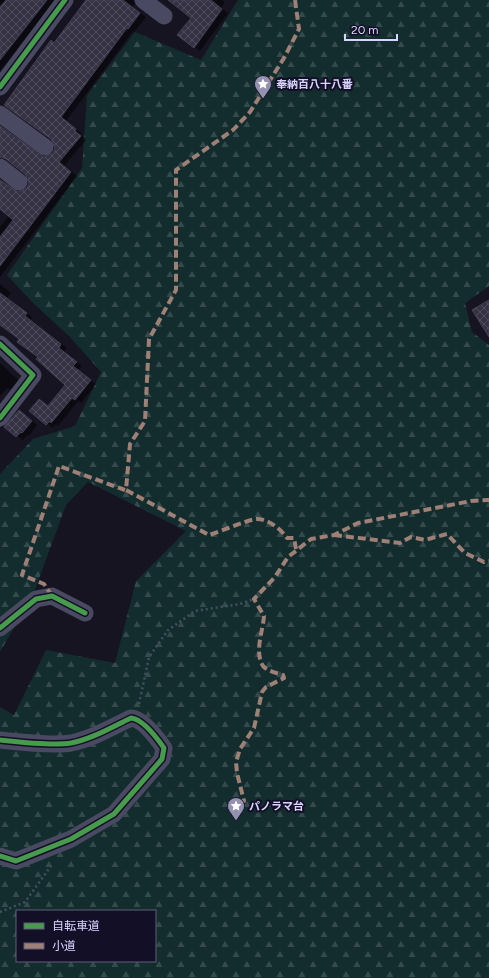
<svg xmlns="http://www.w3.org/2000/svg" width="489" height="978" font-family="Figtree,'Noto Sans JP',sans-serif">
<style>
.forest{fill:url(#forest-firs);fill-rule:evenodd}
.shadow{fill:#0007}
.building{fill:url(#building-cross-hatch);stroke:#433f54}
.lines{fill:none;stroke-linecap:round;stroke-linejoin:round}
.path{stroke:#44505f;stroke-width:2.5;stroke-dasharray:2 3;stroke-linecap:butt}
.minor{stroke:#4a4962;stroke-width:17}
.quiet{stroke:#9e8076;stroke-width:4;stroke-dasharray:8 4;stroke-linecap:butt}
.cycleway-casing{stroke:#130f26;stroke-width:8}
.cycleway{stroke:#469c4c;stroke-width:5}
.labels{text-anchor:middle;dominant-baseline:central;stroke-width:4;stroke-linejoin:round;paint-order:stroke}
.poi-label{font-size:11px;font-weight:bold;fill:#d9d4ff;stroke:#130f26;text-anchor:start}
</style>
<defs>
<pattern id="forest-firs" width="22" height="20" patternUnits="userSpaceOnUse"><rect width="22" height="20" fill="#132c2d"/><path d="M5 1l3.5 6h-7zM16 11l3.5 6h-7z" fill="#354a4c"/></pattern>
<pattern id="building-cross-hatch" width="8" height="8" patternUnits="userSpaceOnUse"><rect width="8" height="8" fill="#343243"/><path d="M0 0l8 8M0 8l8-8" fill="none" stroke="#514f5f"/></pattern>
</defs>
<rect width="100%" height="100%" fill="#161421"/>
<!-- forest -->
<path class="forest" d="M238 0H489V286L465 303 472 332 489 345V978H0V707L14 715 46 650 115 663 136 581 186 531 88 482 66 505 33 595 0 652V474L33 439 75 426 101 372 69 336 33 303 7 275 82 168 87 95 135 32 201 60ZM17 911H155V961H17Z"/>
<!-- shadow -->
<g class="shadow">
<polygon points="0,0 55,0 0,71"/>
<polygon points="87,0 138,0 132,7 146,17 134,32 133,31 66,121 81,133 80,135 86,140 64,166 77,176 0,277 0,227 9,215 0,207 0,180 18,193 27,189 29,178 26,173 8,160 2,161 0,163 0,126 44,158 54,154 56,148 55,44"/>
<polygon points="170,0 222,0 225,2 221,8 228,13 200,51 194,47 192,17"/>
<polygon points="0,284 11,293 7,298 32,317 31,320 67,348 64,352 82,366 78,370 96,384 81,403 78,401 58,426 56,424 53,428 30,411 49,407 66,384 20,339 0,323"/>
<polygon points="0,363 19,381 12,390 7,388 0,396"/>
<polygon points="25,415 37,425 29,436 27,435 23,440 5,427"/>
</g>
<!-- building -->
<g class="building">
<polygon points="6,0 47,0 0,60 0,7"/>
<polygon points="86,0 123,0 140,13 128,29 127,28 61,117 76,129 75,131 81,136 59,162 71,172 0,266 0,237 13,220 0,209 0,180 18,192 27,188 29,183 25,174 6,159 0,157 0,126 44,157 53,153 55,148 51,139 4,105 51,40 54,43"/>
<polygon points="168,0 211,0 222,9 194,48 177,35 191,18"/>
<polygon points="0,293 27,313 25,316 61,344 59,348 77,362 73,366 91,380 75,400 72,398 51,423 50,421 46,425 29,411 39,399 48,406 65,385 36,359 38,357 17,342 19,339 0,325"/>
<polygon points="489,300 489,337 472,310"/>
<polygon points="19,410 32,421 22,433 21,432 16,437 4,427"/>
</g>
<g class="lines">
<!-- path -->
<g class="path">
<polyline points="139,704 149,657 168,630 195,611 240,604 254,599"/>
<polyline points="0,912 25,902 51,866"/>
</g>
<!-- minor -->
<g class="minor">
<polyline points="143,0 164,16"/>
<polyline points="0,87 65,0"/>
<polyline points="0,114 45,147"/>
<polyline points="0,167 19,182"/>
<polyline points="0,344 33,375 0,418"/>
<polyline points="0,628 36,599 52,596 85,613"/>
<path d="M0 740C19 742 53 746 71 743 92 739 112 727 131 718 143 719 157 738 164 748L162 759 114 814 71 839 16 861 0 856"/>
</g>
<!-- quiet -->
<g class="quiet">
<path d="M295 0 299 29 284 58 250 112 233 130 176 170V290L149 339 145 421 130 444 126 490 209 535C222 531 244 521 256 519 267 518 281 529 287 538H294L296 549"/>
<polyline points="334,535 400,543 411,537 425,540 447,534 465,553 484,562 489,561"/>
<polyline points="52,596 44,584 22,575 59,466 125,490"/>
<path d="M238 816 230 803 244 801 237 773 236 762 240 749 254 728 262 692 266 687 284 678 283 675C277 673 267 671 263 666 254 652 263 631 264 616L254 599 275 577 288 557 311 539 334 535 358 523 471 501 489 500"/>
</g>
<defs>
<g id="cycleway">
<polyline points="0,87 65,0"/>
<polyline points="0,344 33,375 0,418"/>
<polyline points="0,628 36,599 52,596 85,613"/>
<path d="M0 740C19 742 53 746 71 743 92 739 112 727 131 718 143 719 157 738 164 748L162 759 114 814 71 839 16 861 0 856"/>
</g>
</defs>
<!-- cycleway casing -->
<use href="#cycleway" class="cycleway-casing"/>
<!-- cycleway -->
<use href="#cycleway" class="cycleway"/>
</g>
<!-- icons -->
<defs>
<symbol id="sight-pin" viewBox="-11 -11 22 30"><path d="M0 17L-7.5 6A9.5 9.5 0 1 1 7.5 6Z" fill="#9591b1" stroke="#130f26"/><path d="M0-6L1.8-2.2L6-1.7L2.9 1.2L3.7 5.4L0 3.3L-3.7 5.4L-2.9 1.2L-6-1.7L-1.8-2.2Z" fill="#fff"/></symbol>
</defs>
<g fill-rule="evenodd">
<use href="#sight-pin" x="253" y="74" width="20" height="27"/>
<use href="#sight-pin" x="226" y="796" width="20" height="27"/>
</g>
<g class="labels">
<!-- poi labels -->
<g class="poi-label">
<text x="276" y="84">奉納百八十八番</text>
<text x="249" y="806">パノラマ台</text>
</g>
</g>
<!-- legend -->
<rect x="16" y="910" width="140" height="52" fill="#130f26" stroke="#625e7d"/>
<rect x="24" y="923" width="20" height="6" fill="#469c4c" stroke="#625e7d"/>
<text x="52" y="930" font-size="12" fill="#d9d4ff">自転車道</text>
<rect x="24" y="943" width="20" height="6" fill="#9e8076" stroke="#625e7d"/>
<text x="52" y="950" font-size="12" fill="#d9d4ff">小道</text>
<!-- scale -->
<path d="M345 34v6h52v-6" fill="none" stroke="#d9d4ff" stroke-width="2"/>
<text x="351" y="34" font-size="12" fill="#d9d4ff" stroke="#130f26" stroke-width="3" paint-order="stroke">20 m</text>
</svg>
